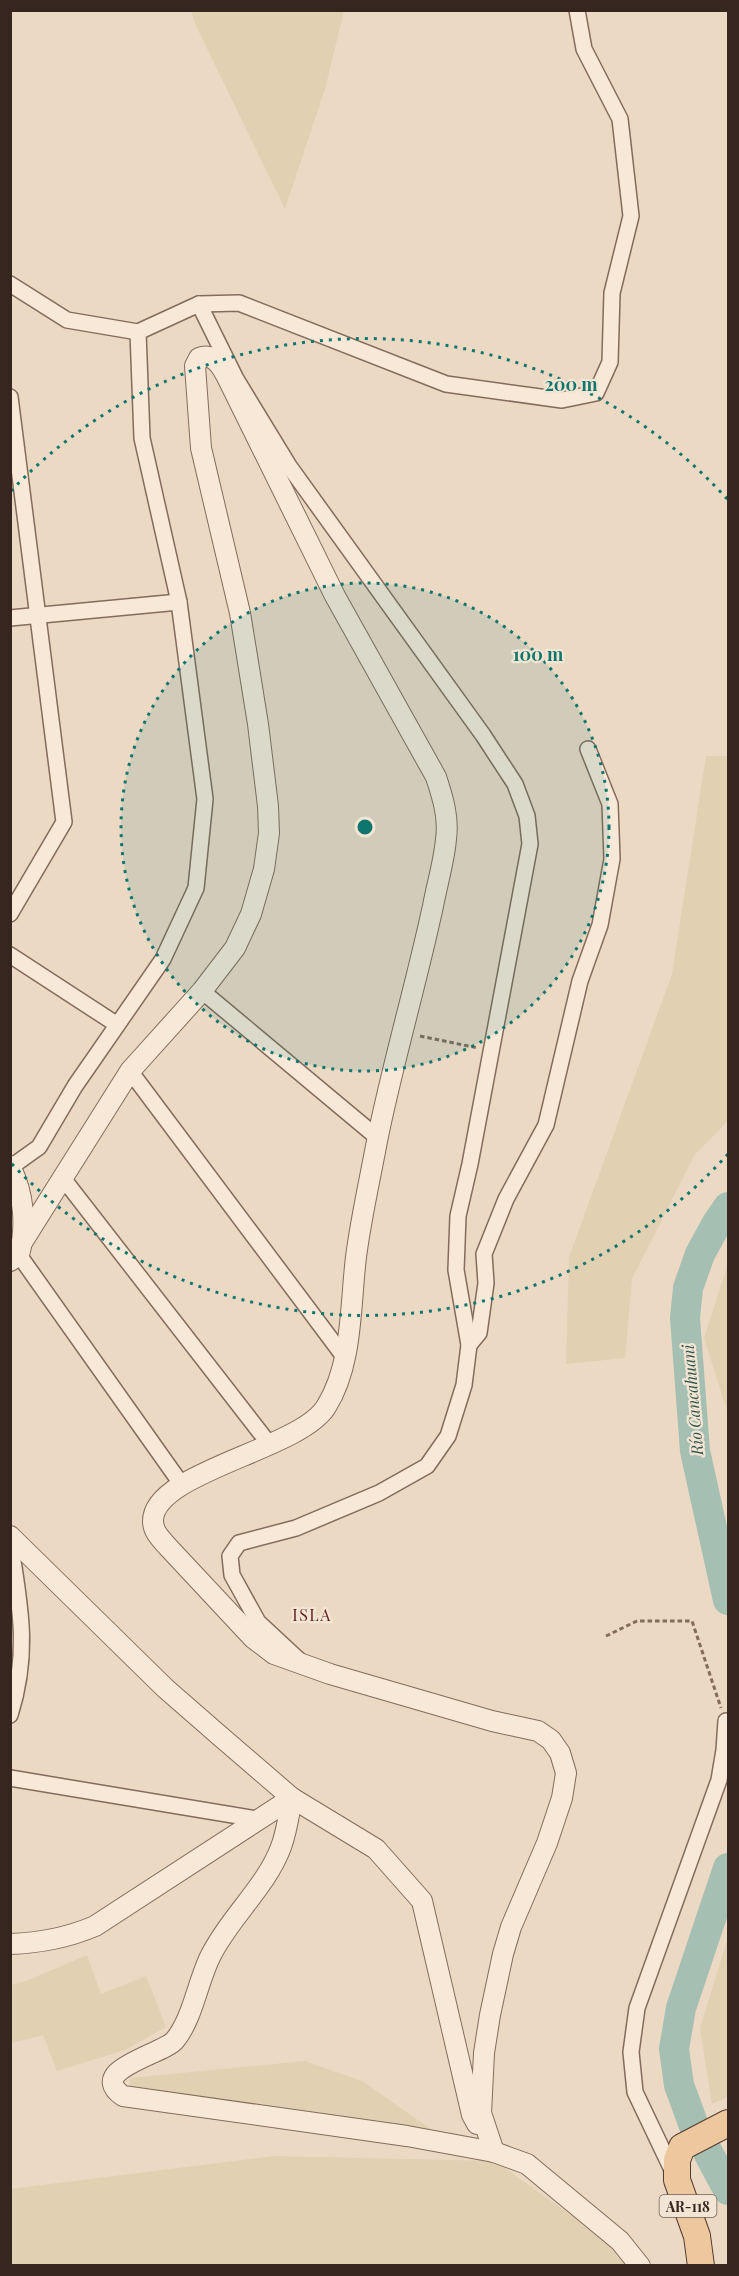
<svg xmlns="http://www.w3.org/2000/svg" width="739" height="2276" font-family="'Playfair Display',serif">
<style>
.farmland{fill:#e1d1b2}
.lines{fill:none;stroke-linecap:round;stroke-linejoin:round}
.river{stroke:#a6bfb3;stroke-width:30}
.minor-casing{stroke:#856b5b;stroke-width:18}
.tertiary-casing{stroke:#856b5b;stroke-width:22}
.primary-casing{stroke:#533a2f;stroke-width:28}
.path{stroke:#856b5b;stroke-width:3;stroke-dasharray:4.5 3;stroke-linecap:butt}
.minor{stroke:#f7e8d7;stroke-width:15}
.tertiary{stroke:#f7e8d7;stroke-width:20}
.primary{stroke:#edc79e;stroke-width:26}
.ring{fill:none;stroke:#0f766e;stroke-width:3;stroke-dasharray:3 6}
.labels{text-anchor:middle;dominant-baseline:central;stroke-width:4.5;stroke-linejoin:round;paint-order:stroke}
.shield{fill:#f3e5d3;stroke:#6f5f55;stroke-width:1.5}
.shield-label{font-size:14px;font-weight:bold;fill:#36261f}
.water-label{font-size:16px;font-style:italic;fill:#2f554c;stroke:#f3e5d3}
.neighbourhood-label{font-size:16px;letter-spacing:1.5px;fill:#602320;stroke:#f3e5d3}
.centre{fill:#0f766e;stroke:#f3e5d3;stroke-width:3}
.ring-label{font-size:18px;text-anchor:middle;font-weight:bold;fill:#0f766e;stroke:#f3e5d3;stroke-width:4.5;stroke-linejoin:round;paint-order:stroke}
</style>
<rect width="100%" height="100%" fill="#ebd9c4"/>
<!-- farmland -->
<g class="farmland">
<polygon points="191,11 344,11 325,89 285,209 196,26"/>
<polygon points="706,756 728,756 728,1121 695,1154 632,1279 625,1358 566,1364 569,1257 672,974"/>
<polygon points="728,1264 728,1414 704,1338"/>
<polygon points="728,1937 728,2097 712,2104 700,2028"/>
<polygon points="87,1955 101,1994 146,1976 166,2027 125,2050 57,2071 43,2035 11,2043 11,1985 26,1981"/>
<polygon points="305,2061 362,2081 438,2134 130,2090 130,2078"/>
<polygon points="274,2156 495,2161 617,2248 631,2265 11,2265 10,2189"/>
</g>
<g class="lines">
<!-- river -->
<g class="river">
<polyline points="728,1207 717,1223 700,1254 688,1288 685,1318 695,1451 728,1600"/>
<polyline points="728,1868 681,2008 674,2049 679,2085 694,2126 728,2190"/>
</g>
<defs>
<g id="minor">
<polyline points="10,284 67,320 138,332 199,304 239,303 446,384 562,400 596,393 610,362 612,293 631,216 620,119 584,49 577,10"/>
<polyline points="199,304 236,379 289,466 483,735 515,784 527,816 530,844 470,1164 458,1216 456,1270 469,1345 464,1385 448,1436 427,1466 379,1493 296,1528 239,1543 230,1556 232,1575 258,1622 300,1661"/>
<polyline points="10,397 64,822 10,914"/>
<polyline points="10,618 179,602"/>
<polyline points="10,955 116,1024"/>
<polyline points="202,991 378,1138"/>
<polyline points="130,1071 345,1358"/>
<polyline points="11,1167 39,1147 75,1086 163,959 196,888 205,799 179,602 142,438 138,332"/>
<polyline points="62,1177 270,1445"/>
<polyline points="19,1255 182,1485"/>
<polyline points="469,1345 479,1333 486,1283 484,1254 506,1199 546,1125 580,981 600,925 612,859 610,804 588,749"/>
<path d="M10 1542C20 1605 30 1652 10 1715"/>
<polyline points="10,1778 257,1819"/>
<polyline points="674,2174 635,2092 631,2052 637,2008 719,1780 724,1750 726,1721"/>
</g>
<g id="tertiary">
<path d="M10 1166C24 1194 27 1226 19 1255L10 1261"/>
<path d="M23 1241 130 1071 202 991 235 948 251 914 264 869 269 833 268 806 258 724 240 613 201 448 195 366 199 358C214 352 222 367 228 379L335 596 436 777C443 798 449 818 446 839 444 862 437 884 433 906 416 985 393 1062 377 1141 370 1179 361 1218 356 1257 350 1306 353 1364 326 1407 299 1450 153 1472 153 1521 153 1532 161 1539 168 1547L253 1638 274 1654 330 1674 492 1721 538 1731 551 1740 560 1753 566 1773 562 1798 547 1843 511 1927 503 1954 490 2015 484 2053 481 2113 494 2152"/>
<polyline points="10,1536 165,1688 220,1736 292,1798 376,1849 422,1901 472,2115 477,2124"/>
<path d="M292 1798C289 1814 287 1831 281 1847 266 1887 230 1917 211 1955 198 1980 193 2018 175 2040 164 2054 85 2070 123 2096L407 2136 494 2152 527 2164 620 2241 640 2266"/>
<path d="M10 1944C40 1943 67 1938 95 1926L292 1798"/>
</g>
<polyline id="primary" points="701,2266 697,2236 677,2180 677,2160 682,2147 728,2123"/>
</defs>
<!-- minor casing -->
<use href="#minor" class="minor-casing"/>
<!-- tertiary casing -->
<use href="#tertiary" class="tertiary-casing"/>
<!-- primary casing -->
<use href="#primary" class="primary-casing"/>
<!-- path -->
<g class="path">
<polyline points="420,1036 478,1048"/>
<polyline points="606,1636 637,1621 692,1621 721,1708"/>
</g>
<!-- minor -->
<use href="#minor" class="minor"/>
<!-- tertiary -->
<use href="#tertiary" class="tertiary"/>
<!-- primary -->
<use href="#primary" class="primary"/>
</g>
<!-- distance rings -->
<circle cx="365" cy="827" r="244" fill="#0f766e" fill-opacity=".12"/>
<g class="ring">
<circle cx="365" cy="827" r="244"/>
<path d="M728 1154A488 488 0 0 1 11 1163M11 491A488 488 0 0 1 728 500"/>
</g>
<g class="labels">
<!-- shield labels -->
<rect class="shield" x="659.5" y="2195" width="57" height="22" rx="4.5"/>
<g class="shield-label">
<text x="688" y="2206">AR-118</text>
</g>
<!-- water labels -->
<g class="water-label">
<text transform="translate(692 1400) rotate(-95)">Río Cancahuani</text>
</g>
<!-- neighbourhood labels -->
<g class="neighbourhood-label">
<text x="312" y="1614">ISLA</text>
</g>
</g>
<circle cx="365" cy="827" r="9" class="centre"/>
<g class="ring-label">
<text x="571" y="391">200 m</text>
<text x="538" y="661">100 m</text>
</g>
<!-- border -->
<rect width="739" height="2276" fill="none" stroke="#36261f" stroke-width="24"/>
</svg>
